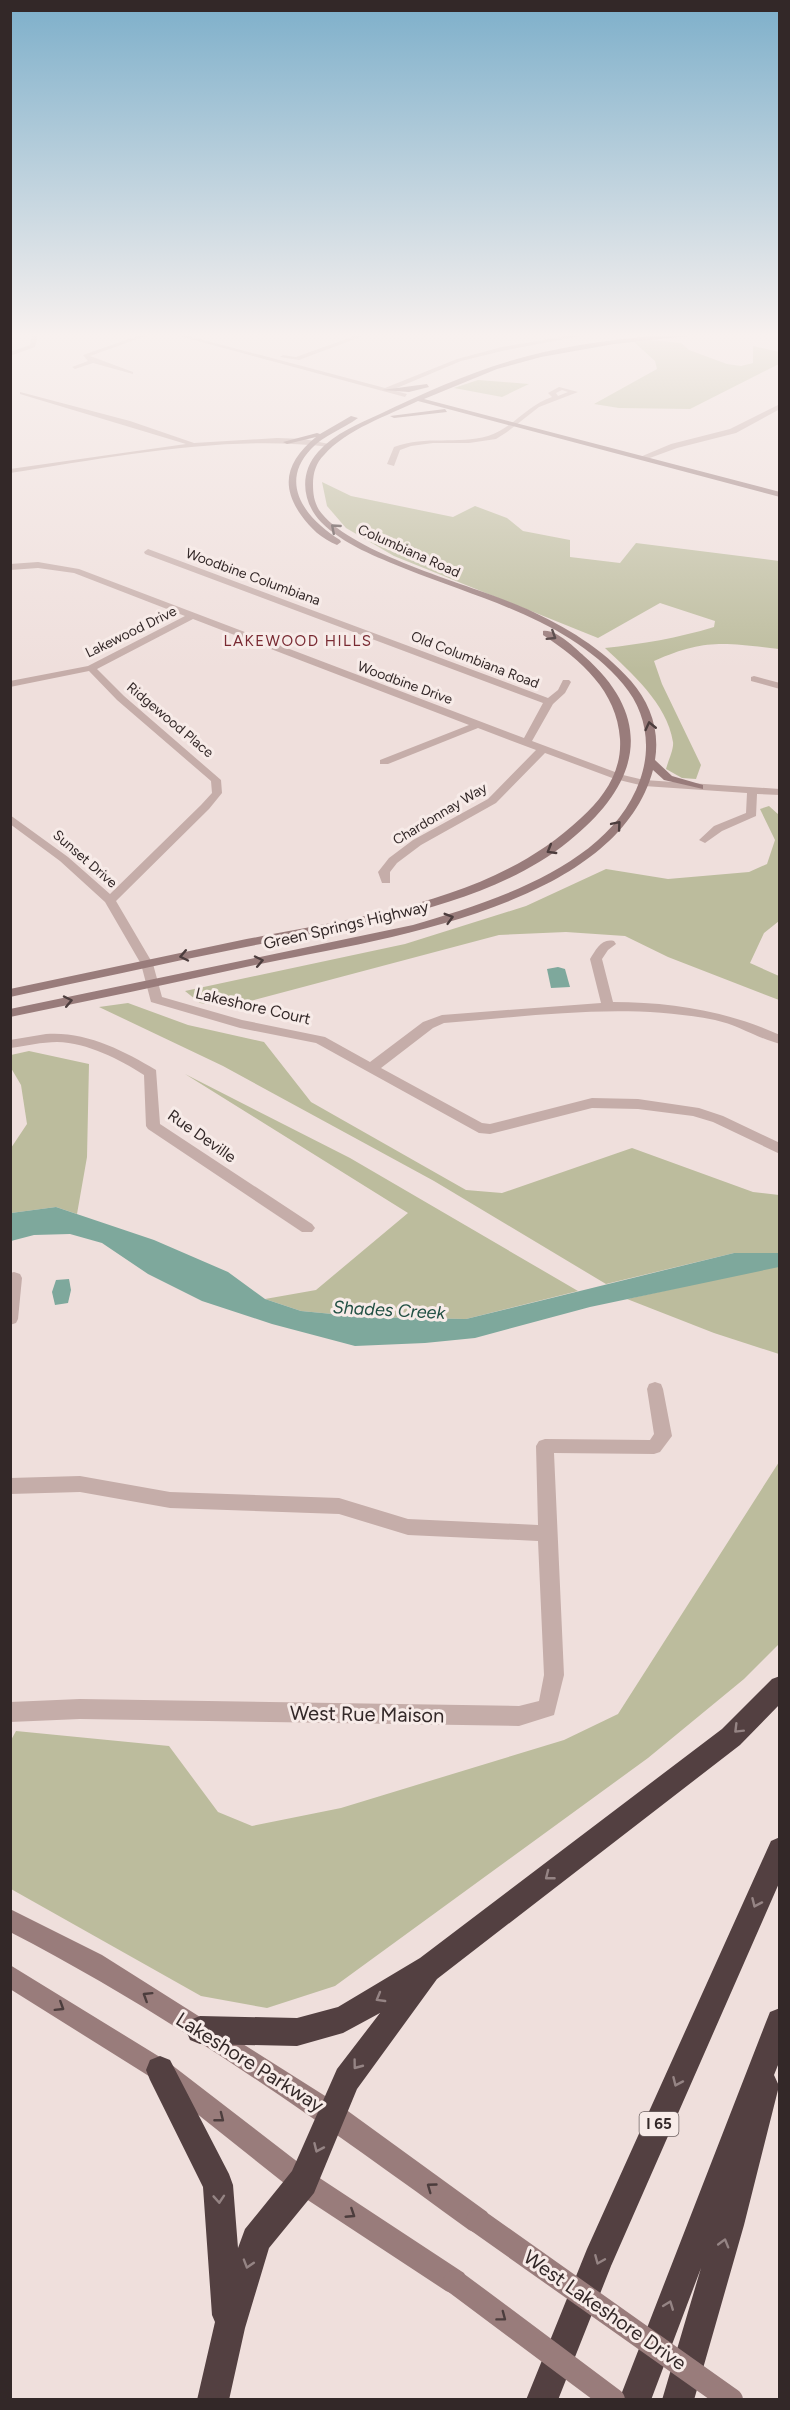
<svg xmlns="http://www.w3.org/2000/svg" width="790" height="2410" font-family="Figtree,sans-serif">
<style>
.green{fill:#bcbc9d}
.water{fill:#7ea89c}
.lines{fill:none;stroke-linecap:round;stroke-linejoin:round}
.street{fill:#c5ada9;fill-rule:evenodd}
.secondary{fill:#997c7b;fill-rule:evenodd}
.highway{fill:#534041;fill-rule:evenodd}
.secondary-bridge{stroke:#997c7b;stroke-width:24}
.oneway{stroke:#4c3d3d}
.oneway2{stroke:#958484}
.labels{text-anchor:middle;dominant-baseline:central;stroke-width:6;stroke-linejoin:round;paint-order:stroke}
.far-street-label{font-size:14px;fill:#332828;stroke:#f7ebe8}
.far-neighbourhood-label{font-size:15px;letter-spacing:1.5px;fill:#792a32;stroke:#f7ebe8}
.shield{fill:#f7ebe8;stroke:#6e6262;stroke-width:1.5}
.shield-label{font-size:15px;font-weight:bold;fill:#332828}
.street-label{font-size:16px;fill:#332828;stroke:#f7ebe8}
.water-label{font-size:18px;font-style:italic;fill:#225044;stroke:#f7ebe8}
.near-street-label{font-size:20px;fill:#332828;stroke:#f7ebe8}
</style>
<rect width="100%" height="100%" fill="#efdfdc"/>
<!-- green -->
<g class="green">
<polygon points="650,340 681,343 689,350 727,364 741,366 753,363 753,346 779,352 779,364 690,409 619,408 594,404 657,369 655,361 634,342"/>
<polygon points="478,380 529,384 502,397 454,388"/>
<path d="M322 482 351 496 453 517 475 506 507 518 523 531 570 540V557L620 563 636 543 779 561V649C726 643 705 638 654 661L662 684 701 765 696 779 682 778 666 769C668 761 674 749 673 742 667 703 631 673 605 648 642 644 678 638 714 627L715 621 660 603 598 638 394 556 346 528 327 506Z"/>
<polygon points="769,806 779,815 779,921 764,933 750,963 779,976 779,1000 668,957 625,936 566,932 499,935 228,1007 200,1003 185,991 405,944 526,906 606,869 668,879 749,872 767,864 775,840 760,809"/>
<polygon points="128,1003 188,1025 264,1042 311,1102 466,1190 502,1193 632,1148 753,1192 779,1195 779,1253 734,1253 606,1284 434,1181 223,1066 99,1007"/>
<polygon points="29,1051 89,1064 87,1157 77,1214 56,1207 11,1213 11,1148 27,1124 21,1085 11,1068 11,1055"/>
<polygon points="185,1074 350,1158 578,1291 466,1319 364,1317 301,1311 265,1299 316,1290 408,1213"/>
<polygon points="776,1266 779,1267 779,1354 714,1333 627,1299"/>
<polygon points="779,1462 779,1644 744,1679 648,1758 335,1986 267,2008 201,1996 11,1889 10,1742 16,1731 169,1746 218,1812 252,1826 341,1808 564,1740 618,1714"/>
</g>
<!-- water -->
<g class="water">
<polygon points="558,967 565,969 570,987 551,988 547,969"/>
<polygon points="56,1207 154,1240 228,1272 265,1299 301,1311 364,1317 466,1319 734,1253 779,1253 779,1267 590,1307 475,1338 425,1343 355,1346 272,1324 202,1301 148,1274 102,1243 70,1234 34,1235 11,1241 11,1213"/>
<polygon points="69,1279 71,1290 68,1303 55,1305 52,1292 56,1280"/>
</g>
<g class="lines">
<!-- street -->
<g class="street">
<polygon points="10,333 44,333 38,335 35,347 10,356 10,352 30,345 32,335 10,336"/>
<polygon points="146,333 154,333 90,356 133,372 133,374 93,363 75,369 72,367 88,361 83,355"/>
<polygon points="168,333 177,333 385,388 457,359 502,347 585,333 596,333 502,351 461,361 392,390 407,394 405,397"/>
<polygon points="363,333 371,333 299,360 280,357 283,355 296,357"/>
<path d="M559 387 578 392 539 407 507 432 496 439 469 443H433L411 446 400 450 394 466 387 464 394 447C427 435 457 445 488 436 512 429 527 405 552 397L548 393ZM562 390 568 392 558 396 556 393Z"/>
<path d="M20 392 130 421 194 443 277 438 304 439 334 445 330 447C227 434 113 457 10 473V469L186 444 20 394Z"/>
<polygon points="780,404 780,409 736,433 677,448 647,459 640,457 671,444 730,429"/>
<path d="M148 549 548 698 558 690 563 680H569L571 682 565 693 553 704 532 741 623 775 644 780 780 789V795L757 794 756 816 722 831 705 843 699 840 714 826 746 813 747 793 644 786 615 779 545 753 496 803 421 845 397 863 390 872V883H382L378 872 389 858 413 840 488 799 536 750 478 728 388 764H380V760L469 725 193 619 97 669 124 696 221 780 222 793 209 809 116 901 153 964 162 997 242 1020 325 1037 370 1062 423 1022 442 1015 601 1003 590 959C596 950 601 938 614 941L616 944 608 950 602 959 613 1002C671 1002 727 1011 780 1035V1044C757 1038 738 1025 715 1020 625 1002 535 1016 444 1023L433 1028 381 1068 482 1123 490 1124 592 1098 638 1099 699 1108 723 1116 780 1143V1154L713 1122 693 1116 638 1109 592 1108 490 1134 479 1133 316 1043 240 1028 151 1002 141 964 105 902 60 861 10 824V815L68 857 110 894 201 805 212 793 211 781 117 700 89 671 10 687V681L88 666 185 616 74 573 38 568 10 570V564L38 562 79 569 524 738 543 703 145 554 144 552Z"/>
<polygon points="754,676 780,683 780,689 751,681 751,677"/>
<path d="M46 1034C85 1031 123 1050 156 1070L160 1124 312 1224 315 1228 312 1232H302L148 1129 146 1126 144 1075C119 1059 88 1043 57 1042 42 1042 26 1046 10 1048V1040Z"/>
<polygon points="14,1272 20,1274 22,1278 18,1319 16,1323 10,1325 10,1273"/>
<polygon points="655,1382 661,1384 663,1389 672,1436 660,1452 654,1454 554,1453 564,1675 554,1715 519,1726 80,1719 10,1722 10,1702 80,1699 519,1706 539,1701 544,1675 538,1541 408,1535 339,1514 170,1508 80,1492 10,1494 10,1478 80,1476 170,1492 339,1498 408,1519 538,1525 536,1446 539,1441 545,1439 650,1440 654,1434 647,1389 649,1384"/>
</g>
<!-- secondary -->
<g class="secondary">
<path d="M694 333H716L614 344 541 357 497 369 424 399 780 492V497L418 401C387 416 347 429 324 455 316 463 313 473 313 484 313 494 314 501 319 510 351 555 474 585 527 609 566 627 602 648 631 681 650 703 660 730 655 760L672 776 703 785V789L664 780 653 770C616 909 374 940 255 965 174 983 92 1000 10 1017V1009L413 925C491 902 610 866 640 780 652 746 646 711 623 684 569 620 481 599 406 569 377 557 344 545 321 522 302 502 299 473 318 452 335 433 358 424 380 414 432 389 486 365 544 352 593 341 644 336 694 333Z"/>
<polygon points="427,384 429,387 409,392 382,390"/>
<polygon points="445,409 447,412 394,418 390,416"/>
<path d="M351 416 358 418C343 429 324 435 311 449 277 485 308 520 340 540L341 542 337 545C322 539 310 528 301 515 279 484 288 460 316 437L287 444 283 442 317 433 320 434Z"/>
<path d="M543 631C556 629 575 648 584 656 657 720 639 785 569 841 483 911 342 927 236 949 161 964 86 981 10 997V989C86 973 161 957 237 941 355 917 490 904 581 818 604 797 622 772 620 739 617 691 581 660 543 635Z"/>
<path d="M10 1909 102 1955 341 2106 487 2212 491 2221 487 2230 478 2234 469 2230C322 2123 173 2016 10 1932Z"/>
<polygon points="10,1965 168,2062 312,2173 464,2273 468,2282 464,2291 455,2295 446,2291 294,2191 152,2078 10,1989"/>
</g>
<!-- highway -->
<g class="highway">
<polygon points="780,1676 780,1704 740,1745 437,1979 357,2089 314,2193 269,2248 245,2328 229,2400 197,2400 215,2322 212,2315 203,2187 150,2080 146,2070 150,2060 160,2056 170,2060 229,2174 233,2185 238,2248 245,2229 292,2171 337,2069 380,2013 343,2033 297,2046 200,2044 190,2040 186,2030 190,2020 200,2016 297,2018 338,2007 420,1958 722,1729 772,1679"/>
<polygon points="780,1837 780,1881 611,2266 558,2400 526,2400 587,2249 771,1841"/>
<polygon points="780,2008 780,2060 774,2075 779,2086 744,2225 694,2400 662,2400 701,2268 651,2400 619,2400 766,2022 770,2012"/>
</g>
<!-- secondary-bridge -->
<g class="secondary-bridge">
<polyline points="478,2221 731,2400"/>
<polyline points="455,2282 613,2400"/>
</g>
</g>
<!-- one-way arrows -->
<defs><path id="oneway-chevron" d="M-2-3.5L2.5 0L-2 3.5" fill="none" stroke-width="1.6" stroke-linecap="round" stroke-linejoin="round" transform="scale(1.5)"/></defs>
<g class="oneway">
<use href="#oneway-chevron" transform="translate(335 528) rotate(-139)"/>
<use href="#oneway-chevron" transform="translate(552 636) rotate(32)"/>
<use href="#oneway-chevron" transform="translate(650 726) rotate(-103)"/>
<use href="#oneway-chevron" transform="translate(617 825) rotate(-50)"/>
<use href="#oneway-chevron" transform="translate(551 850) rotate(149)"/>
<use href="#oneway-chevron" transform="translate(449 918) rotate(-16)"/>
<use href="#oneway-chevron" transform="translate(184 956) rotate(168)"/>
<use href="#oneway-chevron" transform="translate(259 961) rotate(-12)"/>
<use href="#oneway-chevron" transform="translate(68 1001) rotate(-12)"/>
<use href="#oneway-chevron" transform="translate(147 1996) rotate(-148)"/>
<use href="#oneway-chevron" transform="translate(60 2007) rotate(32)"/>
<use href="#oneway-chevron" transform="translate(220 2118) rotate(38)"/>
<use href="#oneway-chevron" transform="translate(431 2187) rotate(-144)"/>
<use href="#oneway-chevron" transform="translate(351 2214) rotate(33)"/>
<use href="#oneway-chevron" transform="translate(502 2317) rotate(37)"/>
</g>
<g class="oneway2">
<use href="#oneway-chevron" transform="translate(738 1729) rotate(135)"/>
<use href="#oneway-chevron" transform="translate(549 1876) rotate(142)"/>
<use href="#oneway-chevron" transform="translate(756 1903) rotate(114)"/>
<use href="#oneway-chevron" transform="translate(380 1998) rotate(150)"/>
<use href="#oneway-chevron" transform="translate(357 2065) rotate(127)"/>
<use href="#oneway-chevron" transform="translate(677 2082) rotate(114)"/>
<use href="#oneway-chevron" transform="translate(318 2148) rotate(114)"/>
<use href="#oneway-chevron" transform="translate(219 2199) rotate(86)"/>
<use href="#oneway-chevron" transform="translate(724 2243) rotate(-74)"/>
<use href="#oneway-chevron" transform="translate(599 2260) rotate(113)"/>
<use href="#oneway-chevron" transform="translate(248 2264) rotate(107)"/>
<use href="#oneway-chevron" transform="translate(669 2305) rotate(-69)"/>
</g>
<!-- sky -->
<linearGradient id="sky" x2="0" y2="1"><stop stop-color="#7dafca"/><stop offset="0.5" stop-color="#f8f1ef"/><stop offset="1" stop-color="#f8f1ef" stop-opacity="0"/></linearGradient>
<rect width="790" height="670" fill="url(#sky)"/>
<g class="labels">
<!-- far-street labels -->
<g class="far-street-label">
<text transform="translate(409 551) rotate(24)">Columbiana Road</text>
<text transform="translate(253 577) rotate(20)">Woodbine Columbiana</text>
<text transform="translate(131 632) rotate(-26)">Lakewood Drive</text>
<text transform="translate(475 660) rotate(21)">Old Columbiana Road</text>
<text transform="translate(405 683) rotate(20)">Woodbine Drive</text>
<text transform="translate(170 720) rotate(40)">Ridgewood Place</text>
<text transform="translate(440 814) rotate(-31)">Chardonnay Way</text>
<text transform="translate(85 859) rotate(41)">Sunset Drive</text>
</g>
<!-- far-neighbourhood labels -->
<g class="far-neighbourhood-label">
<text x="298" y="641">LAKEWOOD HILLS</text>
</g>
<!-- shield labels -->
<rect class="shield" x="639.5" y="2112" width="39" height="24" rx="4.5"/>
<g class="shield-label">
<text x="659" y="2124">I 65</text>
</g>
<!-- street labels -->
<g class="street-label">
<text transform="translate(346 925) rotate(-13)">Green Springs Highway</text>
<text transform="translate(253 1006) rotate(13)">Lakeshore Court</text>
<text transform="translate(202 1136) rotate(35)">Rue Deville</text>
</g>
<!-- water labels -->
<g class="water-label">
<text transform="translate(389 1310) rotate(3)">Shades Creek</text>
</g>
<!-- near-street labels -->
<g class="near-street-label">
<text transform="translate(367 1714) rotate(1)">West Rue Maison</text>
<text transform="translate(250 2062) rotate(32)">Lakeshore Parkway</text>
<text transform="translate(605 2310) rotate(35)">West Lakeshore Drive</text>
</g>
</g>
<!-- border -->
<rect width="790" height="2410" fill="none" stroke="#332828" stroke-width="24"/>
</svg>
